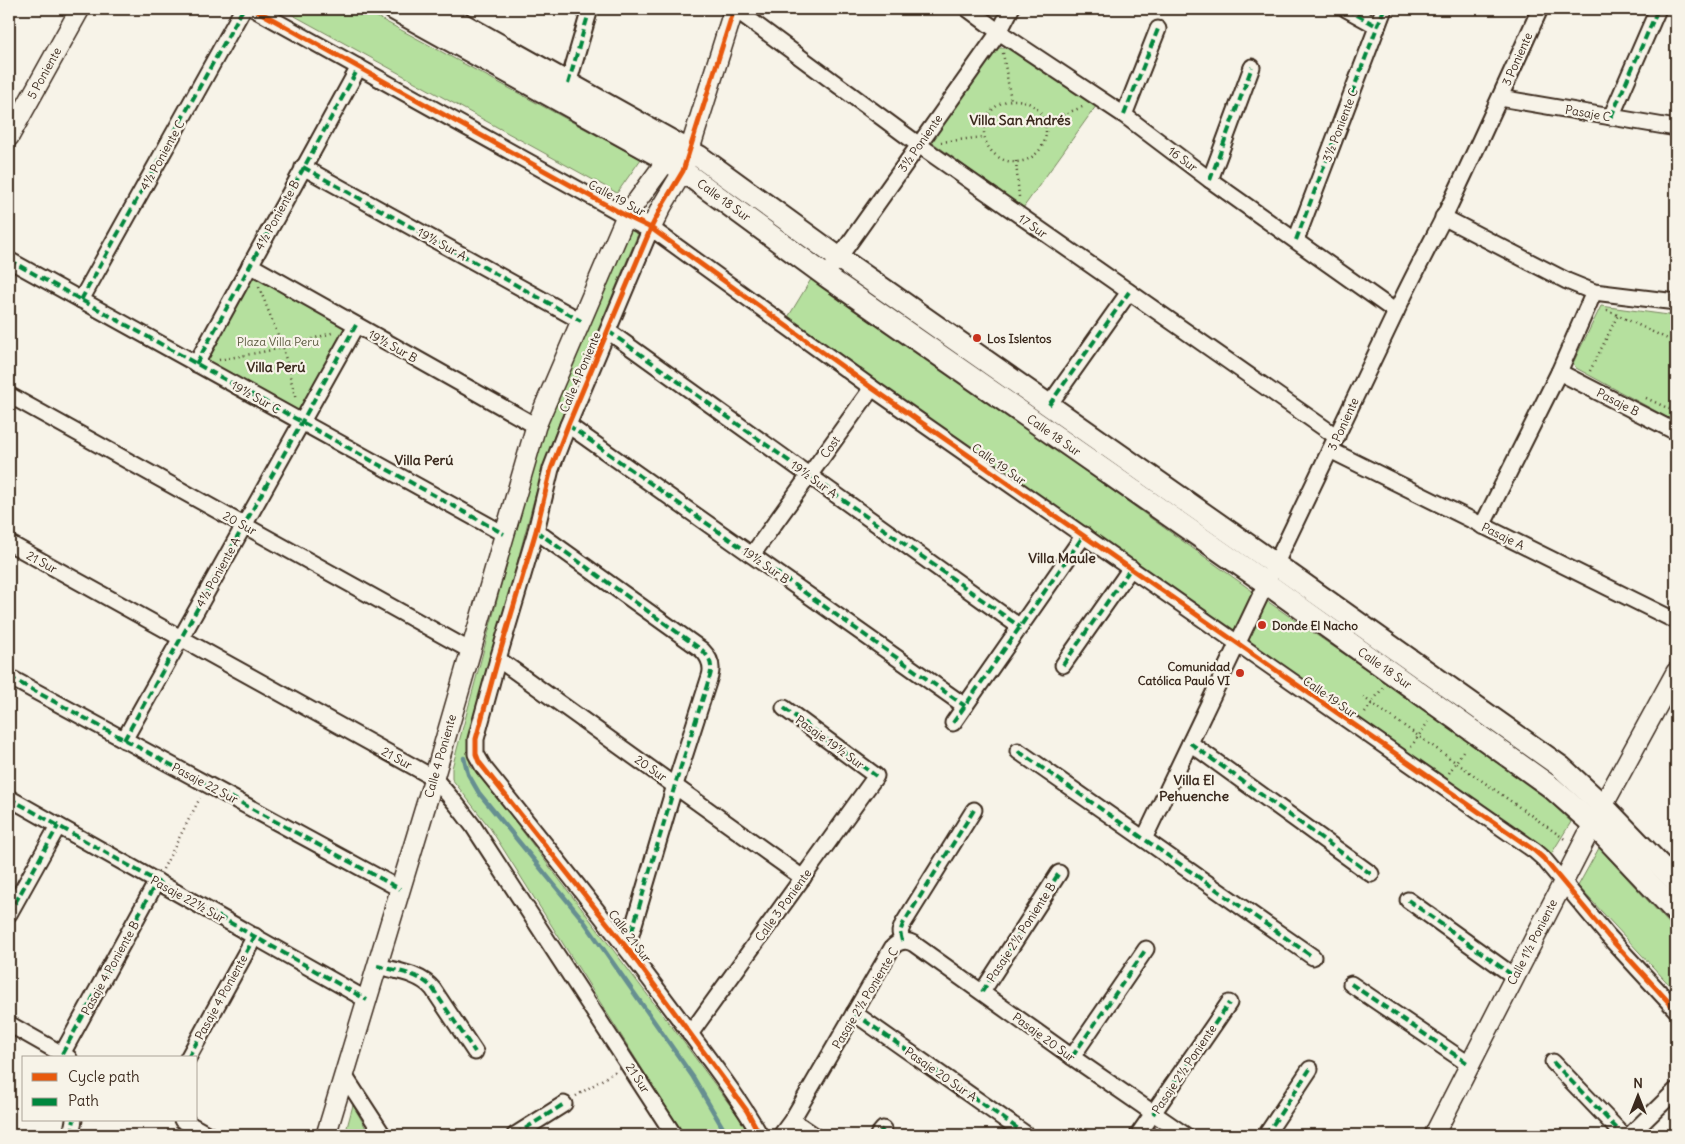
<svg xmlns="http://www.w3.org/2000/svg" width="1685" height="1144" font-family="Delius,sans-serif">
<style>
.green{fill:#b5e09e;stroke:#78855e}
.lines{fill:none;stroke-linecap:round;stroke-linejoin:round}
.stream{stroke:#668f91;stroke-width:4.5}
.minor-casing{stroke:#3b2a1e;stroke-width:19}
.tertiary-casing{stroke:#3b2a1e;stroke-width:22}
.secondary-casing{stroke:#3b2a1e;stroke-width:25}
.path{stroke:#3b2a1e;stroke-width:2.5;stroke-dasharray:1 4;stroke-linecap:butt}
.minor{stroke:#f7f3e8;stroke-width:15}
.tertiary{stroke:#f7f3e8;stroke-width:19}
.secondary{stroke:#f7f3e8;stroke-width:21}
.quiet{stroke:#00873e;stroke-width:4;stroke-dasharray:8 4;stroke-linecap:butt}
.cycleway-casing{stroke:#f7f3e8;stroke-width:8}
.cycleway{stroke:#e8590c;stroke-width:5}
.poi-dot{fill:#c8321e;stroke:#f7f3e8;stroke-width:2}
.labels{text-anchor:middle;dominant-baseline:central;stroke-width:4.5;stroke-linejoin:round;paint-order:stroke}
.street-label{font-size:12px;fill:#3b2a1e;stroke:#f7f3e8}
.poi-label{font-size:12px;font-weight:bold;fill:#3b2a1e;stroke:#f7f3e8;text-anchor:start}
.park-label{font-size:12px;fill:#5a583e;stroke:#f7f3e8}
.neighbourhood-label{font-size:14px;font-weight:bold;fill:#3b2a1e;stroke:#f7f3e8}
</style>
<rect width="100%" height="100%" fill="#f7f3e8"/>
<filter id="ink" filterUnits="userSpaceOnUse"><feTurbulence type="fractalNoise" baseFrequency=".02" numOctaves="2"/><feDisplacementMap in="SourceGraphic" scale="10" xChannelSelector="R" yChannelSelector="G"/><feConvolveMatrix kernelMatrix="1 2 1 2 8 2 1 2 1" color-interpolation-filters="sRGB"/></filter>
<g filter="url(#ink)">
<!-- green -->
<g class="green">
<polygon points="282,9 362,9 641,159 617,193"/>
<polygon points="994,48 1008,48 1096,106 1023,208 929,140"/>
<polygon points="630,230 638,234 554,436 535,496 469,743 470,765 507,811 682,1040 744,1124 750,1135 684,1135 490,828 452,779 452,768 543,429"/>
<polygon points="253,267 355,324 304,416 202,359"/>
<polygon points="813,276 1251,590 1504,764 1544,796 1571,822 1550,856 1498,816 957,437 913,409 912,406 787,319"/>
<polygon points="1601,306 1676,316 1676,422 1576,368 1573,363"/>
<polygon points="1599,848 1676,931 1676,992 1578,886"/>
<polygon points="353,1105 370,1135 345,1135"/>
</g>
<g class="lines">
<!-- stream -->
<polyline class="stream" points="464,758 468,774 479,793 583,920 693,1077 727,1135"/>
<defs>
<g id="minor">
<polyline points="254,9 626,216"/>
<polyline points="735,9 919,145 1337,437"/>
<polyline points="968,9 999,32 1124,115 1210,180 1396,312"/>
<polyline points="1346,9 1377,26"/>
<polyline points="568,84 590,9"/>
<polyline points="1500,98 1676,128"/>
<polyline points="1124,115 1158,29"/>
<polyline points="1611,117 1658,9"/>
<polyline points="303,167 581,321"/>
<polyline points="1210,180 1252,67"/>
<polyline points="1443,217 1567,281 1594,292 1676,302"/>
<polyline points="1296,240 1384,9"/>
<polyline points="9,260 504,534"/>
<polyline points="250,265 536,426"/>
<polyline points="833,266 999,32 1011,9"/>
<polyline points="81,300 243,9"/>
<polyline points="608,331 1020,627"/>
<polyline points="196,364 359,67"/>
<polyline points="1559,372 1676,432"/>
<polyline points="9,395 471,651"/>
<polyline points="1049,405 1129,292"/>
<polyline points="568,425 965,706"/>
<polyline points="1330,450 1676,621"/>
<polyline points="1482,526 1559,372 1594,292"/>
<path d="M536 531 702 650C710 658 713 666 710 676L675 785 627 948"/>
<polyline points="9,543 434,778 457,805 473,826 674,1135"/>
<polyline points="752,555 872,388"/>
<polyline points="498,659 803,878"/>
<polyline points="1063,665 1131,568"/>
<polyline points="9,677 400,889"/>
<polyline points="953,723 1084,535"/>
<polyline points="124,740 356,325"/>
<polyline points="1190,743 1371,874"/>
<polyline points="1018,751 1313,957"/>
<polyline points="9,798 367,1000"/>
<path d="M1144 839C1228 664 1311 488 1395 314 1410 282 1427 250 1443 219 1477 149 1508 79 1540 9"/>
<polyline points="1408,900 1515,977"/>
<polyline points="9,914 58,826"/>
<polyline points="902,941 900,932 903,924 974,810"/>
<path d="M377 966C396 971 420 973 433 989L475 1052"/>
<polyline points="1351,984 1470,1065"/>
<polyline points="982,992 1059,873"/>
<polyline points="854,1013 1027,1135"/>
<polyline points="9,1024 69,1058"/>
<polyline points="690,1034 876,776 784,708"/>
<polyline points="62,1054 157,881"/>
<polyline points="1072,1057 1146,949"/>
<polyline points="188,1058 255,936"/>
<polyline points="1553,1062 1623,1135"/>
<polyline points="344,1075 383,1135"/>
<polyline points="182,1120 209,1135"/>
<polyline points="792,1120 814,1135"/>
<polyline points="71,1135 74,1120"/>
<polyline points="515,1135 564,1104"/>
<path d="M760 1135C736 1093 706 1056 678 1017 615 932 550 850 484 768L476 754V739L498 659 536 531 551 469 568 425 651 228 872 388 1535 851 1543 858 1608 936 1676 1010"/>
<path d="M781 1135 792 1120 892 948C898 941 906 939 914 944L1072 1057 1185 1135"/>
<polyline points="878,1135 883,1129"/>
<polyline points="1138,1135 1229,1003"/>
<polyline points="1266,1135 1310,1069"/>
<polyline points="1630,1135 1676,1090"/>
</g>
<g id="tertiary">
<polyline points="9,137 80,9"/>
<polyline points="626,216 651,228 662,206 683,171 734,9"/>
<polyline points="326,1135 434,778 536,426 626,216 667,160 680,155"/>
<polyline points="1434,1135 1593,824 1676,672"/>
</g>
<g id="secondary">
<polyline points="394,9 667,160 683,171 826,276 1266,583 1551,787 1593,824 1676,912"/>
<polyline points="435,9 700,157 839,258 1275,564 1561,767 1603,806 1676,882"/>
</g>
</defs>
<!-- minor casing -->
<use href="#minor" class="minor-casing"/>
<!-- tertiary casing -->
<use href="#tertiary" class="tertiary-casing"/>
<!-- secondary casing -->
<use href="#secondary" class="secondary-casing"/>
<!-- path -->
<g class="path">
<polyline points="1003,53 1011,100"/>
<circle cx="1015" cy="131" r="31"/>
<polyline points="1044,122 1085,106"/>
<polyline points="941,142 984,137"/>
<polyline points="1016,161 1019,197"/>
<polyline points="259,287 283,348 296,400"/>
<polyline points="1607,310 1676,343"/>
<polyline points="219,360 283,348 335,332"/>
<polyline points="1590,371 1618,315"/>
<polyline points="1646,398 1676,412"/>
<polyline points="1363,697 1566,840"/>
<polyline points="1365,713 1383,687"/>
<polyline points="1411,747 1428,722"/>
<polyline points="1449,773 1465,748"/>
<polyline points="163,869 200,798"/>
<polyline points="576,1096 616,1071"/>
</g>
<!-- minor -->
<use href="#minor" class="minor"/>
<!-- tertiary -->
<use href="#tertiary" class="tertiary"/>
<!-- secondary -->
<use href="#secondary" class="secondary"/>
<!-- quiet -->
<g class="quiet">
<polyline points="1346,9 1377,26"/>
<polyline points="568,84 590,9"/>
<polyline points="1124,115 1158,29"/>
<polyline points="1611,117 1658,9"/>
<polyline points="303,167 581,321"/>
<polyline points="1210,180 1252,67"/>
<polyline points="1296,240 1384,9"/>
<polyline points="9,260 504,534"/>
<polyline points="81,300 243,9"/>
<polyline points="608,331 1020,627"/>
<polyline points="196,364 359,67"/>
<polyline points="1049,405 1129,292"/>
<polyline points="568,425 965,706"/>
<path d="M536 531 702 650C710 658 713 666 710 676L675 785 627 948"/>
<polyline points="1063,665 1131,568"/>
<polyline points="9,677 400,889"/>
<polyline points="784,708 876,776"/>
<polyline points="953,723 1084,535"/>
<polyline points="124,740 356,325"/>
<polyline points="1190,743 1371,874"/>
<polyline points="1018,751 1313,957"/>
<polyline points="9,798 367,1000"/>
<polyline points="1408,900 1515,977"/>
<polyline points="9,914 58,826"/>
<polyline points="902,941 900,932 903,924 974,810"/>
<path d="M377 966C396 971 420 973 433 989L475 1052"/>
<polyline points="1351,984 1470,1065"/>
<polyline points="982,992 1059,873"/>
<polyline points="854,1013 1027,1135"/>
<polyline points="62,1054 157,881"/>
<polyline points="1072,1057 1146,949"/>
<polyline points="188,1058 255,936"/>
<polyline points="1553,1062 1623,1135"/>
<polyline points="1153,1114 1229,1003"/>
<polyline points="71,1135 74,1120"/>
<polyline points="515,1135 564,1104"/>
<polyline points="878,1135 883,1129"/>
<polyline points="1266,1135 1310,1069"/>
</g>
<defs>
<g id="cycleway">
<polyline points="254,9 626,216 651,228 872,388 1535,851 1543,858 1608,936 1676,1010"/>
<polyline points="734,9 683,171 662,206 651,228 568,425 551,469 536,531 498,659 476,739 476,754 479,762 627,948 725,1081 747,1111 760,1135"/>
</g>
</defs>
<!-- cycleway casing -->
<use href="#cycleway" class="cycleway-casing"/>
<!-- cycleway -->
<use href="#cycleway" class="cycleway"/>
</g>
</g>
<!-- markers -->
<g class="poi-dot">
<circle cx="977" cy="338" r="5"/>
<circle cx="1262" cy="625" r="5"/>
<circle cx="1240" cy="673" r="5"/>
</g>
<g class="labels">
<!-- street labels -->
<g class="street-label">
<text transform="translate(1517 59) rotate(-66)">3 Poniente</text>
<text transform="translate(44 73) rotate(-61)">5 Poniente</text>
<text transform="translate(1588 113) rotate(10)">Pasaje C</text>
<text transform="translate(1340 125) rotate(-69)">3½ Poniente C</text>
<text transform="translate(920 143) rotate(-55)">3½ Poniente</text>
<text transform="translate(162 155) rotate(-61)">4½ Poniente C</text>
<text transform="translate(1183 159) rotate(37)">16 Sur</text>
<text transform="translate(617 198) rotate(28)">Calle 19 Sur</text>
<text transform="translate(724 200) rotate(36)">Calle 18 Sur</text>
<text transform="translate(277 215) rotate(-61)">4½ Poniente B</text>
<text transform="translate(1033 226) rotate(35)">17 Sur</text>
<text transform="translate(442 244) rotate(29)">19½ Sur A</text>
<text transform="translate(393 346) rotate(29)">19½ Sur B</text>
<text transform="translate(580 372) rotate(-67)">Calle 4 Poniente</text>
<text transform="translate(256 397) rotate(29)">19½ Sur C</text>
<text transform="translate(1618 402) rotate(27)">Pasaje B</text>
<text transform="translate(1343 424) rotate(-65)">3 Poniente</text>
<text transform="translate(1054 435) rotate(35)">Calle 18 Sur</text>
<text transform="translate(830 447) rotate(-54)">Cost</text>
<text transform="translate(999 464) rotate(35)">Calle 19 Sur</text>
<text transform="translate(814 479) rotate(36)">19½ Sur A</text>
<text transform="translate(240 523) rotate(29)">20 Sur</text>
<text transform="translate(1503 536) rotate(26)">Pasaje A</text>
<text transform="translate(42 562) rotate(29)">21 Sur</text>
<text transform="translate(766 565) rotate(35)">19½ Sur B</text>
<text transform="translate(218 572) rotate(-61)">4½ Poniente A</text>
<text transform="translate(1385 668) rotate(35)">Calle 18 Sur</text>
<text transform="translate(1330 697) rotate(35)">Calle 19 Sur</text>
<text transform="translate(830 742) rotate(36)">Pasaje 19½ Sur</text>
<text transform="translate(440 756) rotate(-74)">Calle 4 Poniente</text>
<text transform="translate(397 758) rotate(29)">21 Sur</text>
<text transform="translate(651 768) rotate(35)">20 Sur</text>
<text transform="translate(205 783) rotate(28)">Pasaje 22 Sur</text>
<text transform="translate(188 899) rotate(29)">Pasaje 22½ Sur</text>
<text transform="translate(783 905) rotate(-54)">Calle 3 Poniente</text>
<text transform="translate(1021 932) rotate(-57)">Pasaje 2½ Poniente B</text>
<text transform="translate(630 936) rotate(53)">Calle 21 Sur</text>
<text transform="translate(1532 942) rotate(-63)">Calle 1½ Poniente</text>
<text transform="translate(110 968) rotate(-61)">Pasaje 4 Poniente B</text>
<text transform="translate(221 997) rotate(-61)">Pasaje 4 Poniente</text>
<text transform="translate(865 998) rotate(-59)">Pasaje 2½ Poniente C</text>
<text transform="translate(1044 1037) rotate(36)">Pasaje 20 Sur</text>
<text transform="translate(1184 1069) rotate(-56)">Pasaje 2½ Poniente</text>
<text transform="translate(941 1074) rotate(35)">Pasaje 20 Sur A</text>
<text transform="translate(638 1078) rotate(57)">21 Sur</text>
</g>
<!-- poi labels -->
<g class="poi-label">
<text x="987" y="338">Los Islentos</text>
<text x="1272" y="625">Donde El Nacho</text>
<text x="1230" y="666" text-anchor="end">Comunidad<tspan x="1230" dy="14">Católica Paulo VI</tspan></text>
</g>
<!-- park labels -->
<g class="park-label">
<text x="278" y="341">Plaza Villa Peru</text>
</g>
<!-- neighbourhood labels -->
<g class="neighbourhood-label">
<text x="1020" y="120">Villa San Andrés</text>
<text x="276" y="367">Villa Perú</text>
<text x="424" y="460">Villa Perú</text>
<text x="1062" y="558">Villa Maule</text>
<text x="1194" y="780">Villa El<tspan x="1194" dy="16">Pehuenche</tspan></text>
</g>
</g>
<!-- margin -->
<rect width="1685" height="1144" fill="none" stroke="#f7f3e8" stroke-width="30"/>
<rect x="15" y="15" width="1655" height="1114" fill="none" stroke="#3b2a1e" stroke-width="2" filter="url(#ink)"/>
<!-- legend -->
<rect x="22" y="1056" width="175" height="65" fill="#f7f3e8" stroke="#aca397"/>
<rect x="32" y="1073" width="25" height="8" fill="#e8590c" stroke="#aca397"/>
<text x="68" y="1082" font-size="15" fill="#3b2a1e">Cycle path</text>
<rect x="32" y="1098" width="25" height="8" fill="#00873e" stroke="#aca397"/>
<text x="68" y="1106" font-size="15" fill="#3b2a1e">Path</text>
<!-- north arrow -->
<g transform="translate(1638 1096)" stroke="#f7f3e8" stroke-width="4" paint-order="stroke">
<path d="M0-4L9 19L0 12L-9 19Z" fill="#3b2a1e"/>
<text y="-8" font-size="14" font-weight="bold" text-anchor="middle" fill="#3b2a1e">N</text>
</g>
</svg>
